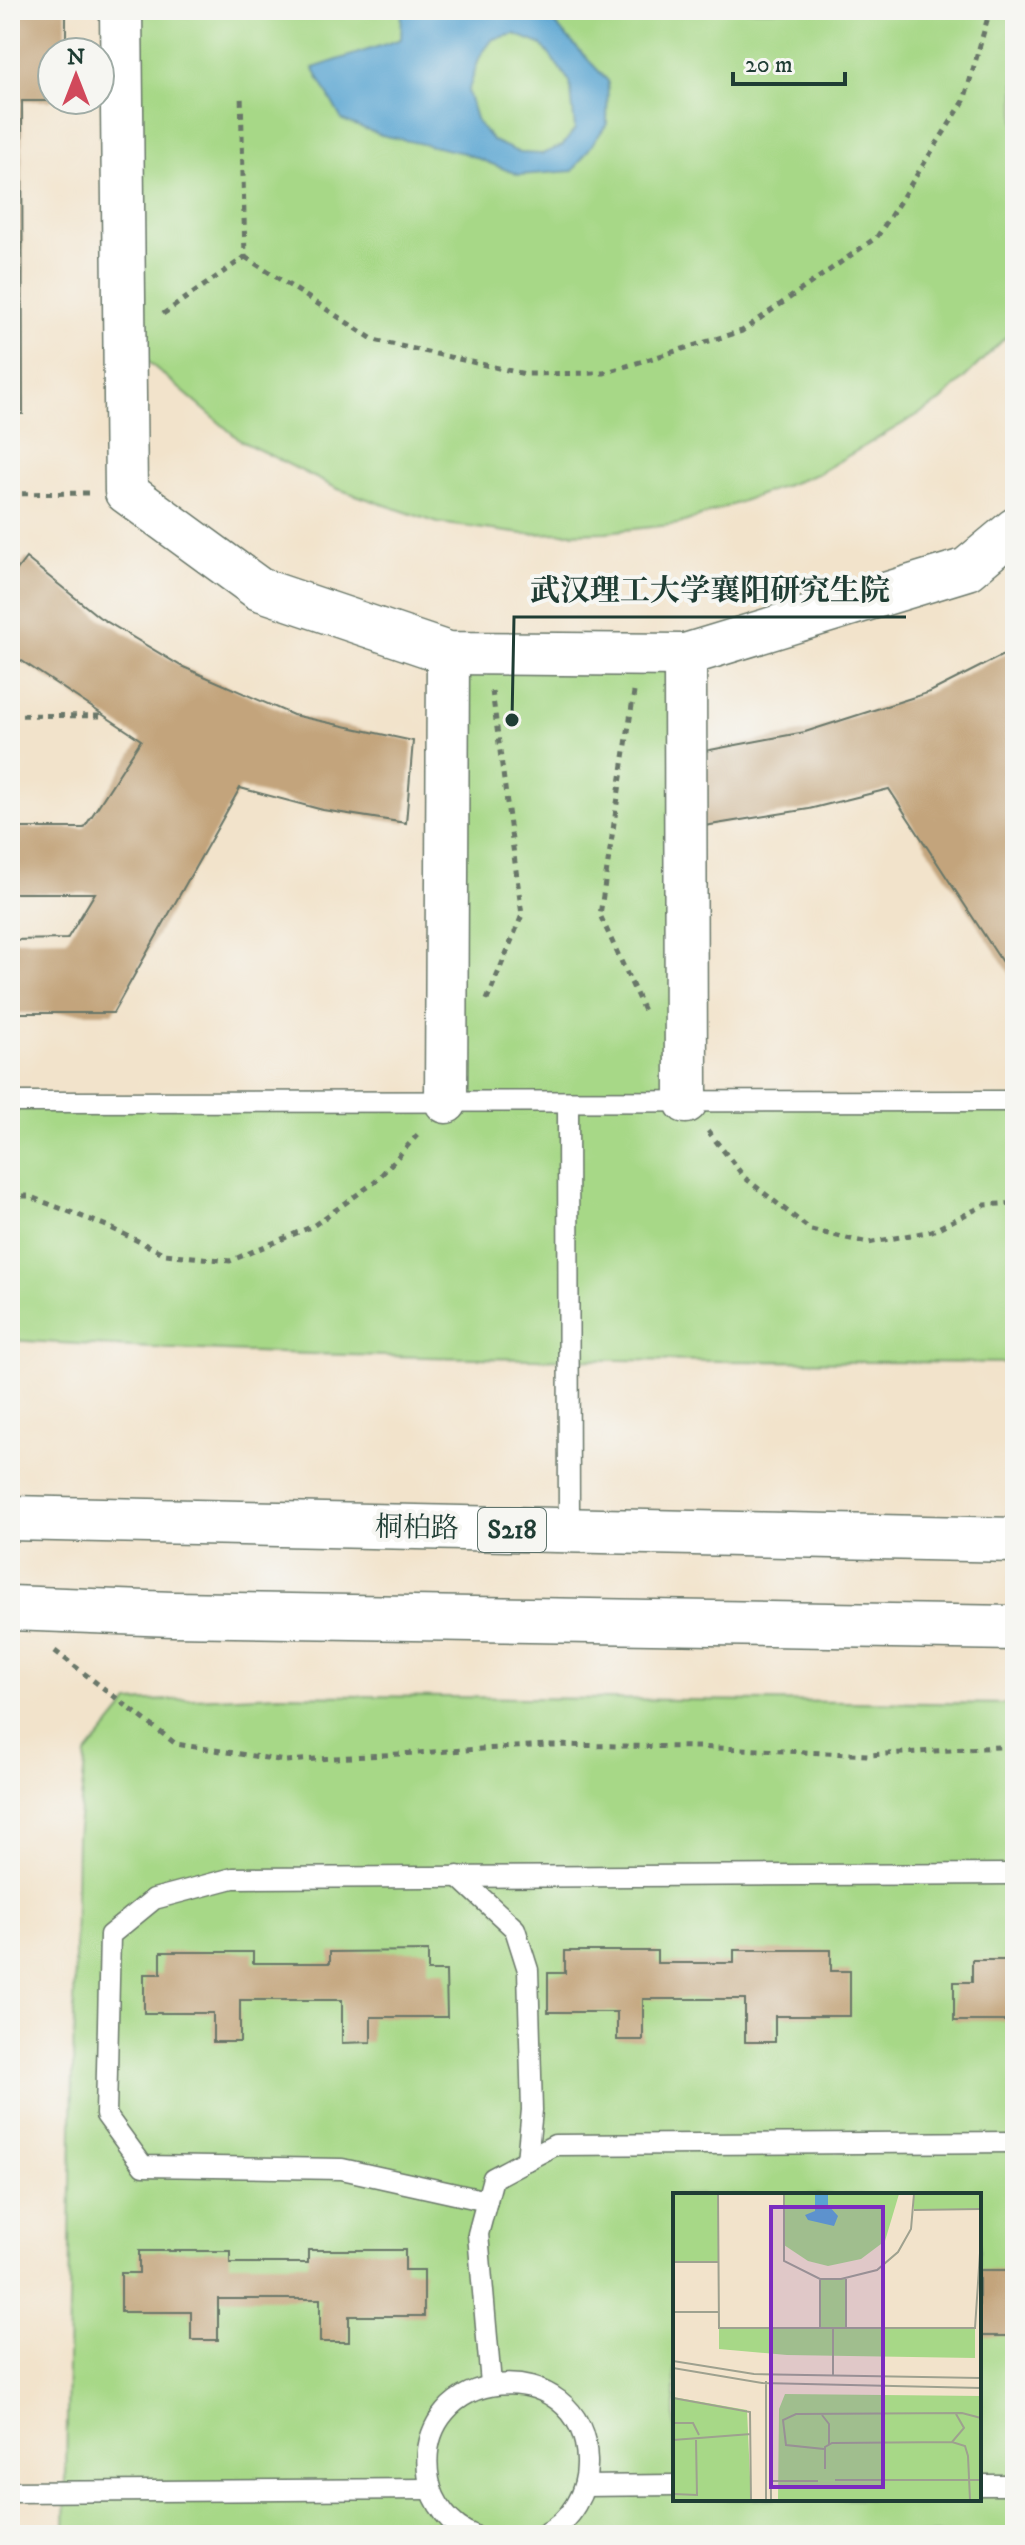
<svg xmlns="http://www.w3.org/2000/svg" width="1025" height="2545" font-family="'IM FELL DW Pica','Noto Serif SC',serif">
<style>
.green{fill:#a7d887;stroke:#638a5e;stroke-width:2;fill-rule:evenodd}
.water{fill:#59a4d1;stroke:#3c7082;stroke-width:2;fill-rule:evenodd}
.building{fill:#c3a47b}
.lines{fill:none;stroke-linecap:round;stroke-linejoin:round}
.lane-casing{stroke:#697769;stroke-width:23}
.street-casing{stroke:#697769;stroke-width:45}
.primary-casing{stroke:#697769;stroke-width:47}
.path{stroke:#697769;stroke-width:5;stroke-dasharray:6 6;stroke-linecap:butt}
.lane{stroke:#fff;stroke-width:20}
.street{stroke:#fff;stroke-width:42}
.primary{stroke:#fff;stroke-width:44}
.labels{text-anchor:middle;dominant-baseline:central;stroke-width:8;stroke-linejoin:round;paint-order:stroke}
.shield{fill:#f6f6f2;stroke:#60746d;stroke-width:2}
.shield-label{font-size:26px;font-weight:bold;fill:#1f3d34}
.street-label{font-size:28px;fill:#1f3d34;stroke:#f6f6f2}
.inset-road{fill:none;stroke:#9ea18f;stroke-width:2}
.view{fill:#7b2cbf;fill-opacity:0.15;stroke:#7b2cbf;stroke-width:4}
.inset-edge{fill:none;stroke:#1f3d34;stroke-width:4}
.leader{fill:none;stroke:#1f3d34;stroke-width:3}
.callout-dot{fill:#1f3d34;stroke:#f6f6f2;stroke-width:3}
.callout-label{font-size:30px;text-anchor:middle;font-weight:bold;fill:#1f3d34;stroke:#f6f6f2;stroke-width:8;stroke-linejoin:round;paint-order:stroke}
</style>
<rect width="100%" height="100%" fill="#f6f6f2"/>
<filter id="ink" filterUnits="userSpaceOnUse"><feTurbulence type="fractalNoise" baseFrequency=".0125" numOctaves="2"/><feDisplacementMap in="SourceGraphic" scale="16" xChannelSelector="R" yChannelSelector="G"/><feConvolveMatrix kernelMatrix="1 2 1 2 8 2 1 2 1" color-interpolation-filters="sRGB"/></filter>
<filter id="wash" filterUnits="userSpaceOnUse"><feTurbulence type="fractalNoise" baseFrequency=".006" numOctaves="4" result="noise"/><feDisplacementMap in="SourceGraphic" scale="32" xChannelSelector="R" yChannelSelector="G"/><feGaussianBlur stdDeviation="1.8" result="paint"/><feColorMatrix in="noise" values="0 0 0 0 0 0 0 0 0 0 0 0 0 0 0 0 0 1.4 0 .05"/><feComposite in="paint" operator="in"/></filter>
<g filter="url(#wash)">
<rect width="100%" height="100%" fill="#f2e3cb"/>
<!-- green -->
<g class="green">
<polygon points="121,10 1015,10 1015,328 941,401 817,474 679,524 606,532 523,534 438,523 338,489 241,441 125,342"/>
<path d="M448 653 685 655 686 1101 1015 1102V1363C680 1360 344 1362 10 1340V1102H446Z"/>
<path d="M278 1695 1015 1704V2535H65L77 1837 86 1755 129 1702ZM675 2195H979V2499H675Z"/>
</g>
<!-- water -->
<path class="water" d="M402 10H542L608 81 607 124 573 171 519 175 464 153 381 135 342 120 313 68 401 39ZM515 34 542 45 570 82 575 129 562 146 542 154 520 153 493 141 477 122 468 92 480 56 493 39Z"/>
<g id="blocks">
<!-- building -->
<g class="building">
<polygon points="10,10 66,10 66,52 52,52 52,101 22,101 23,414 10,414"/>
<polygon points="26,558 99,617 181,666 293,715 413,741 406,823 323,810 240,788 113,1013 10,1013 10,940 67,939 95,893 10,893 10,828 84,828 141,740 10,653 10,579"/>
<polygon points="1015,649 1015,982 889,789 809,809 704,826 694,753 805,732 930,692"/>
<polygon points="734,1950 831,1950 831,1971 850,1971 850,2016 775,2016 775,2042 745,2042 745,1999 643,1999 643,2040 617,2040 617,2012 548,2012 548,1973 565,1973 565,1951 657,1951 657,1963 734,1963"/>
<polygon points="428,1951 428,1971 446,1971 447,2017 371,2017 371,2042 342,2043 342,2000 240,2000 240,2042 213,2042 213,2013 144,2013 144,1974 161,1974 161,1952 253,1952 253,1963 330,1963 330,1952"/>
<polygon points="972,1960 1015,1960 1015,2021 954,2021 954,1982 972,1982"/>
<polygon points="308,2250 405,2250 405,2270 424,2270 424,2316 349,2316 349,2342 320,2342 320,2299 218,2299 218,2340 191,2340 191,2312 121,2312 121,2273 139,2273 139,2251 230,2251 230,2263 308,2263"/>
<polygon points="979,2270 1008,2270 1008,2291 1015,2291 1015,2336 979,2336"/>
</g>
</g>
</g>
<g filter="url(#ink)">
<use href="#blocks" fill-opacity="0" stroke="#697769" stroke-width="2"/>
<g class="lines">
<defs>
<g id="lane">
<polyline points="10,1102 1015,1101"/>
<polyline points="568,1102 569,1531"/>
<polyline points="458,1876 515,1929 528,1970 532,2110 527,2160"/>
<polyline points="487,2201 342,2169 143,2166 106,2115 110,1935 154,1899 233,1878 1015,1874"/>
<polyline points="491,2384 478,2234 493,2178 555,2145 1015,2142"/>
<polyline points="979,2485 1015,2485"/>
<polyline points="584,2486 675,2485"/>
<polyline points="10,2492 431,2489"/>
<path d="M473 2535C451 2527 433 2503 429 2480 409 2362 585 2350 587 2461 588 2492 571 2521 543 2535"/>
</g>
<g id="street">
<polyline points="121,10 126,492 259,589 448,653 685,655 967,569 1015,529"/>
<polyline points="685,655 686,1102"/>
<polyline points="446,1102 448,653"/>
</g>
<g id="primary">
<polyline points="10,1518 1015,1540"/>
<polyline points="10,1608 173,1614 1015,1628"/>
</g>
</defs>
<!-- lane casing -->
<use href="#lane" class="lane-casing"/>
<!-- street casing -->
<use href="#street" class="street-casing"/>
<!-- primary casing -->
<use href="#primary" class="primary-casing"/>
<!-- path -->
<g class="path">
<polyline points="245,257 374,340 525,374 604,373 742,331 877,237 964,101 990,10"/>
<polyline points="163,314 245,257 241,93"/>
<polyline points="10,494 89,493"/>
<polyline points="634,692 600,915 645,1013"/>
<polyline points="10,715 104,716"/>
<polyline points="487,1000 522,915 492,691"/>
<polyline points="708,1131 745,1178 811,1230 868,1243 932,1231 985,1205 1015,1203"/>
<polyline points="10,1196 28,1196 107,1226 165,1254 230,1261 313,1226 375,1182 420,1132"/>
<polyline points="55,1651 176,1744 285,1761 547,1745 697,1747 869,1755 1015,1746"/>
</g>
<!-- lane -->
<use href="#lane" class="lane"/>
<!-- street -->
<use href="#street" class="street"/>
<!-- primary -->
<use href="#primary" class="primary"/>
</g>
</g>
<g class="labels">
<!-- shield labels -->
<rect class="shield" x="478" y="1508" width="68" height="44" rx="6"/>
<g class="shield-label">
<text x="512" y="1530">S218</text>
</g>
<!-- street labels -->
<g class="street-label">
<text transform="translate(417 1528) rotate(1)">桐柏路</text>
</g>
</g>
<!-- overview -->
<g transform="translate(673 2193)">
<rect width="308" height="308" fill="#f2e3cb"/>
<path d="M0 1H45L46 69H0ZM111 1H226L212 48 188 66 155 73 135 68 111 52ZM241 1H308V16L241 17ZM147 86H173V135H302V165L114 162 46 156V135H146ZM112 201 308 203V307H105L106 216ZM0 204 74 217 78 307H0Z" fill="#a7d887"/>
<path d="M142 1H155V12L165 23 161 33 135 27 132 22 142 18Z" fill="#59a4d1"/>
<path class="inset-road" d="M45 1 46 135H302L308 45M111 1V68L147 86H168L204 77 225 59 238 36 241 1M241 17 308 16M0 69H46M173 86V135M0 119H46M147 135V86M160 135V182M0 168 81 181 308 185M0 175 89 190 308 195M97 187 98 307M0 205 77 219 78 307M149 222 156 231V252M0 230H20L26 242M0 247 78 241M279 249 291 235 283 221M151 256 113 252 110 227 123 221 289 220 308 225M152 276V254L159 250 279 249 292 253 295 263 297 307M162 287H308M98 288H145M0 301 24 302 23 247M93 307V188"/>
<path class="view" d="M98 14H210V294H98Z"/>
<rect width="308" height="308" class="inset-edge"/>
</g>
<!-- callouts -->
<path class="leader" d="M512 720L514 617H906"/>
<circle class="callout-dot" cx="512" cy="720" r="8"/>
<g class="callout-label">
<text x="710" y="600">武汉理工大学襄阳研究生院</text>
</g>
<!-- margin -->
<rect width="1025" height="2545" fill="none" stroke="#f6f6f2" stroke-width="40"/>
<!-- north arrow -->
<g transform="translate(76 76)"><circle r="38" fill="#f6f6f2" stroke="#a0aca6" stroke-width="2"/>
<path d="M0-6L14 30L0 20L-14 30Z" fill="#d1495b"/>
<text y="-12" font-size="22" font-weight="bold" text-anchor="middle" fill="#1f3d34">N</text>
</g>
<!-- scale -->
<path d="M733 72v12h112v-12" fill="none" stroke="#1f3d34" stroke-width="4"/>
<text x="745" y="72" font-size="24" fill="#1f3d34" stroke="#f6f6f2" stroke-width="6" paint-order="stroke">20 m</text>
</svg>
